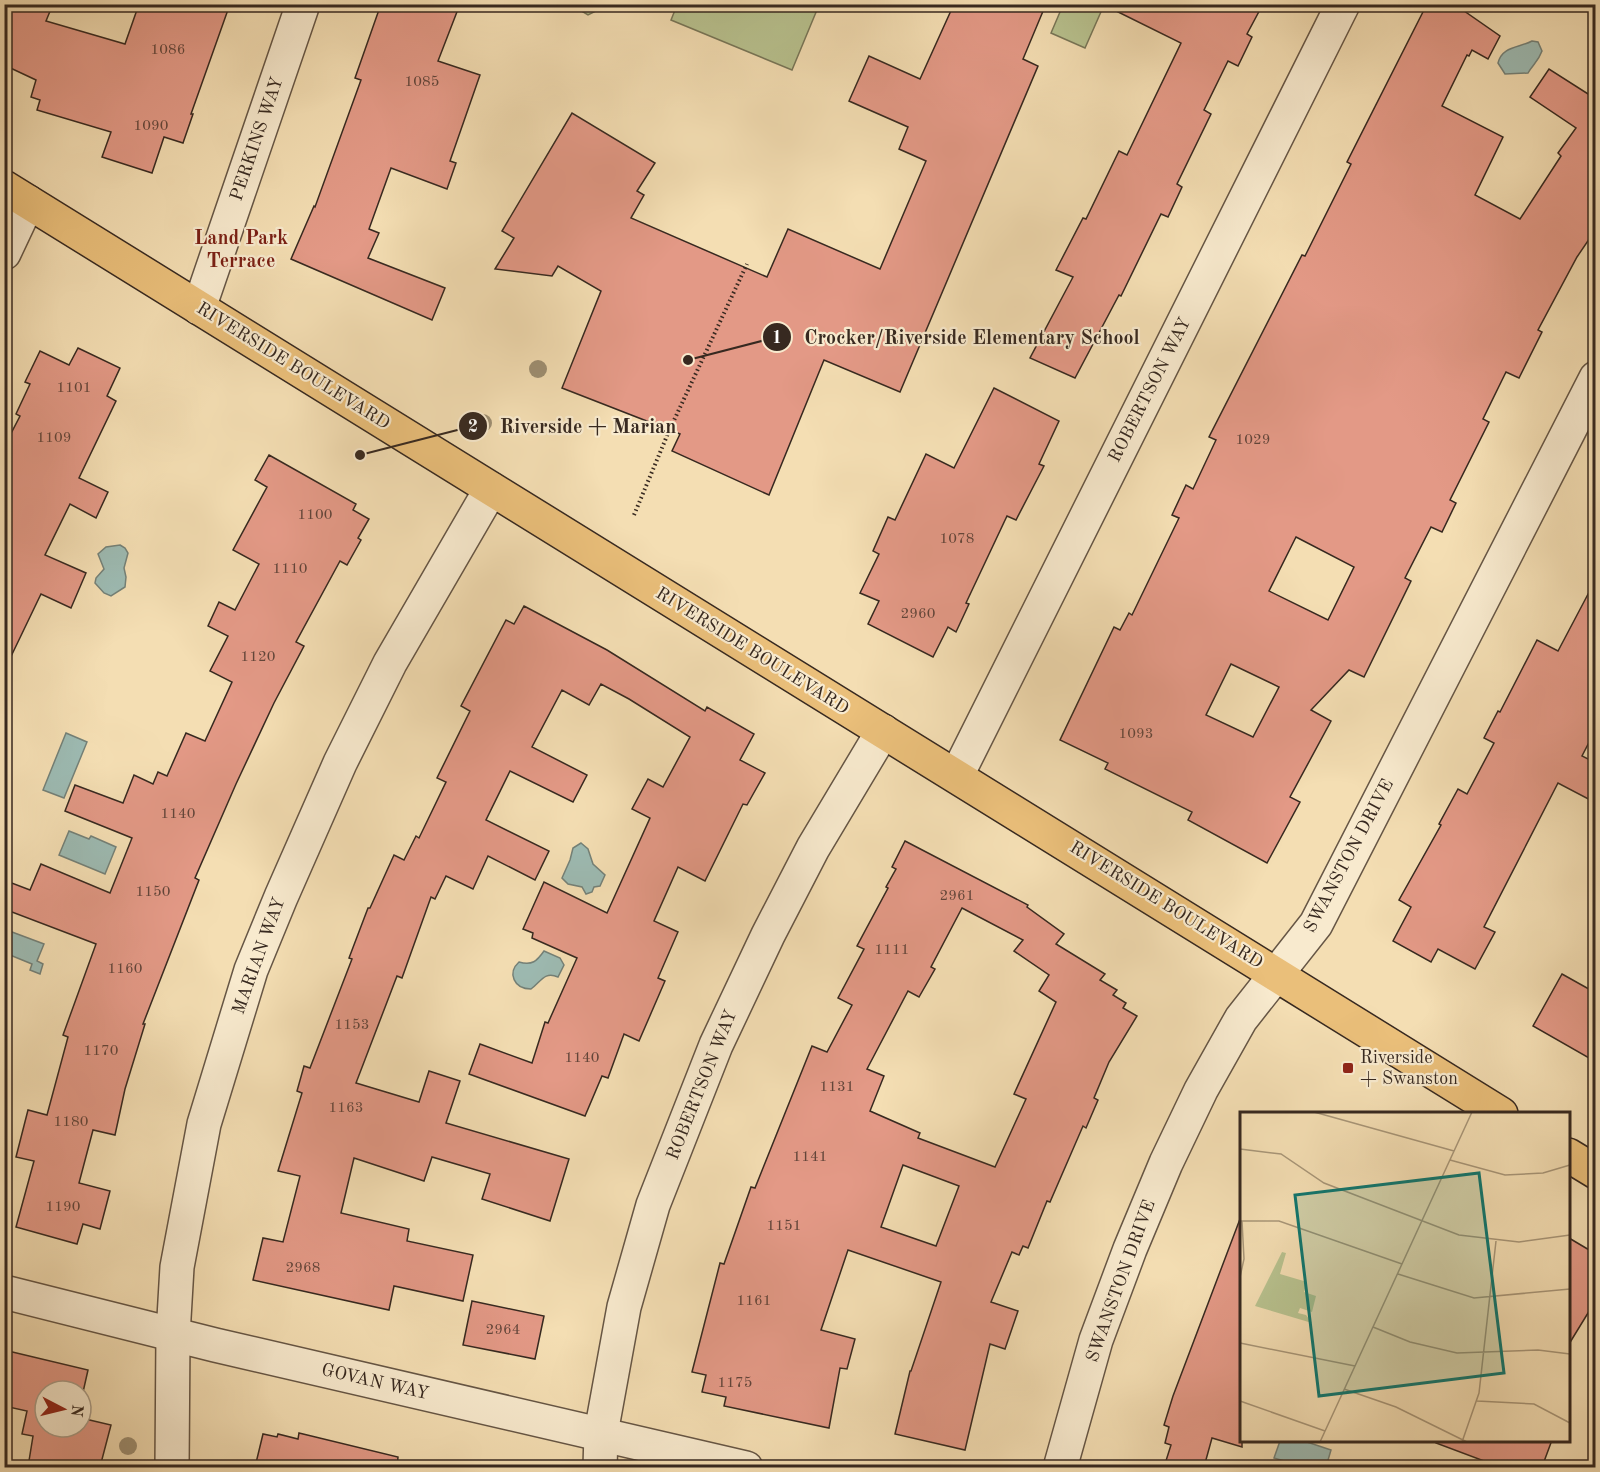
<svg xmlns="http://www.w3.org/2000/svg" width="1600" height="1472" font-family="'Old Standard TT',serif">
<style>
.green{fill:#b8c28f;stroke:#787658;stroke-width:1.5}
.water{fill:#9dbbb3;stroke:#748178;stroke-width:1.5}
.building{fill:#e39986;stroke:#372920;stroke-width:1.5;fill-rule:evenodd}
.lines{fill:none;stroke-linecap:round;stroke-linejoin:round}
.minor-casing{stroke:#665645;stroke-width:36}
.major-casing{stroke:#372920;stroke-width:36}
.path{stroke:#372920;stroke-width:4;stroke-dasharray:1.5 3;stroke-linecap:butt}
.minor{stroke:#f8eace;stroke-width:33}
.major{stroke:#eabf7a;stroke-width:33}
.tree{fill:#9e8f72}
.poi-dot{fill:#8f2418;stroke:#f8eace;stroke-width:2}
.labels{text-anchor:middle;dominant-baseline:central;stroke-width:4.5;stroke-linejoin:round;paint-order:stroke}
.number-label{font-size:15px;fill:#62453a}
.street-label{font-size:18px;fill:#372920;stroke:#f8eace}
.poi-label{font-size:18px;fill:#372920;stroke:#f8eace;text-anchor:start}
.neighbourhood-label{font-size:20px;font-weight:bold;fill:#7a1f14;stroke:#f8eace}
.inset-road{fill:none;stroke:#a89678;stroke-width:1.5}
.view{fill:#0f766e;fill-opacity:0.15;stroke:#0f766e;stroke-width:3}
.inset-edge{fill:none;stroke:#372920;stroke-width:3}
.leader{fill:none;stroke:#372920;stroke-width:2}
.callout-dot{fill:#372920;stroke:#f8eace;stroke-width:2}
.mark-label{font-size:18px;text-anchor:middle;font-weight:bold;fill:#fff}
.callout-label{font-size:20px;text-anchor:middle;font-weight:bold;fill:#372920;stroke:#f8eace;stroke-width:4.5;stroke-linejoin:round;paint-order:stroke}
</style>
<rect width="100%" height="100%" fill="#f4deb3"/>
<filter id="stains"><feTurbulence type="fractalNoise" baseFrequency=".00333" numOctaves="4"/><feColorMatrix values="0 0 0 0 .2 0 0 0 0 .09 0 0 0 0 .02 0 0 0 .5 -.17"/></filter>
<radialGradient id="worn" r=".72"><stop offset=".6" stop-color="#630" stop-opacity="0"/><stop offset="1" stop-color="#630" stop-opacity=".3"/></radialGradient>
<!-- green -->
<g class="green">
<polygon points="580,5 580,4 608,5 588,15 578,9"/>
<polygon points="677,5 677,4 819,5 792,70 671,20"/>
<polygon points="1063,5 1104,5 1085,48 1051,33"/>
</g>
<!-- water -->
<g class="water">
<path d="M1532 41 1538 42 1542 51C1538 62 1533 64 1528 73L1505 74 1498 63C1502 46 1519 48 1532 41Z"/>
<polygon points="120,545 125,548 128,553 124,568 126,577 125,587 111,596 104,593 95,583 96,578 104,569 98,554 106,547"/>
<polygon points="66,733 87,742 64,798 43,790"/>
<polygon points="69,831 89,839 91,836 116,847 105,874 59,855"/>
<polygon points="581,843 588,849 593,864 605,875 600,886 594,887 592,892 586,894 582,887 568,884 562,878 570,860 573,848"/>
<polygon points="4,929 44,944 37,961 43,964 40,974 30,970 32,964 5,953"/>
<path d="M544 951 560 958 564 965 558 977C544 971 541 982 531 989 514 989 507 973 519 962 532 966 537 961 544 951Z"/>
<polygon points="1280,1441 1304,1441 1331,1450 1326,1467 1304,1467 1274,1458"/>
</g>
<!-- building -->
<g class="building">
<polygon points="4,4 53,4 46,21 125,44 139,4 230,4 191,114 193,114 183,143 164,137 152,173 102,157 111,132 37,110 40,100 31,97 36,80 4,65"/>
<polygon points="381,4 460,4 438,61 480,75 450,161 456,163 447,189 391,168 369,229 379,233 368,258 445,288 432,320 291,259 314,206 315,207 361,80 355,78"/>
<polygon points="954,4 1046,4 1023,59 1038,66 900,392 824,360 769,495 672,451 680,434 562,388 601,291 558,266 552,276 495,269 514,238 502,231 572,113 655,163 637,191 644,195 631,218 767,277 788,229 880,269 926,161 899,149 908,127 849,101 869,56 920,79"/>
<polygon points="1102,4 1263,4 1247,34 1252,37 1238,66 1228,61 1204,110 1211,114 1177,184 1182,187 1168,217 1161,214 1121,296 1119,295 1075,378 1030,358 1073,277 1056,270 1083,218 1086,219 1119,151 1127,155 1181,43"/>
<path d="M1427 4H1454L1500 36 1488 59 1472 50 1469 56 1467 55 1442 106 1503 137 1475 195 1520 219 1561 156 1558 153 1576 128 1530 97 1549 69 1596 99V229L1577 257 1538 330 1542 332 1519 378 1506 372 1483 419 1489 422 1450 500 1456 503 1442 532 1431 527 1405 578 1411 581 1364 677 1349 670 1311 710 1331 721 1290 797 1300 802 1267 863 1188 820 1192 812 1105 769 1108 763 1060 740 1114 627 1120 630 1129 613 1132 615 1179 518 1172 515 1186 485 1193 489 1216 440 1209 437 1302 255 1305 256 1351 164 1347 162ZM1296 537 1354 567 1328 620 1269 591ZM1231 664 1279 687 1253 737 1206 715Z"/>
<polygon points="78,348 120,368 107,396 116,401 79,478 108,492 96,518 70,504 45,555 86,573 71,608 41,594 4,671 4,447 20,416 16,414 30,384 25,382 40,351 69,365"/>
<polygon points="994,388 1059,421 1039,464 1044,466 1016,520 1007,516 966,603 969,604 956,632 948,627 933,657 868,624 879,601 860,593 879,554 873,551 888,517 895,520 926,454 954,468"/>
<polygon points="269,455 356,504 353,510 369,519 358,538 361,540 347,565 340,561 296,642 304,646 274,703 236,784 195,878 199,880 143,1024 145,1024 125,1089 115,1135 93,1130 79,1183 110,1191 100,1229 83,1224 77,1244 16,1227 34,1161 16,1157 28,1110 47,1115 68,1037 63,1035 96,944 4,909 4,880 30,890 41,864 110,893 132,838 65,811 75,785 123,803 134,775 153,784 158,772 167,776 186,733 205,741 232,682 210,671 228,636 208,626 219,602 235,610 259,564 233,550 267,487 255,480"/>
<polygon points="1596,579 1596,729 1582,756 1596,763 1596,803 1558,783 1484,927 1495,932 1475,969 1438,949 1431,962 1393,941 1411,907 1399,900 1441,825 1439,824 1458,789 1467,794 1494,743 1484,738 1498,711 1500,712 1537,640 1558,651"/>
<polygon points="524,606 607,650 705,711 707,707 754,734 740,760 765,773 747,805 743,804 705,881 678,867 654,921 678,932 658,978 665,981 639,1041 624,1034 608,1078 602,1076 585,1116 469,1074 480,1044 532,1063 545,1022 548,1023 577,958 532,938 533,933 523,929 544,882 607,913 650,818 632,809 648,779 663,787 690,737 629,699 601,684 589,705 562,690 532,747 587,775 573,802 510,771 486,820 549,851 535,880 488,856 473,889 446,876 435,899 431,897 402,978 397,976 356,1083 419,1102 429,1071 460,1081 446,1123 569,1159 550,1221 482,1199 490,1174 432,1157 424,1181 354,1158 341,1213 409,1229 407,1241 473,1255 463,1301 394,1286 389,1310 253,1280 263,1238 283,1242 300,1176 278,1171 302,1093 297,1091 304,1066 310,1068 352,959 349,958 368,908 370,908 394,855 404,860 416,836 419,838 446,782 437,778 470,711 461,706 506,620 514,624"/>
<path d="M905 841 1028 905 1027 907 1064 934 1056 944 1105 974 1100 980 1117 990 1113 995 1126 1003 1123 1008 1137 1016 1109 1062 1094 1098 1098 1100 1086 1128 1083 1126 1050 1202 1047 1201 1028 1248 1023 1246 1019 1255 1012 1252 991 1302 1018 1311 1005 1349 990 1344 965 1450 895 1434 910 1371H911L941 1282 848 1250 821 1330 855 1339 847 1369 840 1368 829 1428 724 1406 726 1397 702 1392 706 1375 692 1372 720 1263 724 1264 751 1187 755 1188 812 1046 827 1052 852 1005 838 998 864 949 857 946 888 888 886 887 896 869 892 867ZM962 908 1023 940 1014 951 1049 975 1039 991 1056 1002 1014 1094 1026 1099 995 1167 918 1138 920 1133 870 1111 884 1076 867 1069 908 991 919 997 935 969 931 967ZM903 1165 959 1186 936 1246 881 1227Z"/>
<polygon points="1562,974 1596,993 1596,1062 1533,1026"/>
<polygon points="1240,1219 1242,1219 1242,1447 1212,1438 1204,1467 1164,1467 1171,1445 1165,1443 1169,1427 1164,1425 1173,1396"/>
<polygon points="1569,1238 1596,1254 1596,1300 1569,1344"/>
<polygon points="472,1301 544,1316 535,1359 463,1345"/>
<polygon points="4,1350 88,1370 81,1401 81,1391 45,1391 45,1427 81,1427 81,1418 111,1425 100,1467 28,1467 33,1436 22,1434 27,1411 4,1406"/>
<polygon points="299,1433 398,1457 397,1467 255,1467 263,1434 277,1437 278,1434 298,1439"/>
<polygon points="1436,1440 1552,1440 1542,1467 1500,1467 1436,1443"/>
</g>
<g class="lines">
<defs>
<g id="minor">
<polyline points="4,253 28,202"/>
<polyline points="199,308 303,4"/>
<polyline points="957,775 1343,4"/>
<polyline points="4,1292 215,1345 746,1468"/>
<polyline points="172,1468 173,1335 177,1267 204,1124 251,970 281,897 340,763 390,663 491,489"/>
<polyline points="600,1468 601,1433 624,1307 653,1205 716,1045 768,935 813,848 883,731"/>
<polyline points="1060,1468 1096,1340 1130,1249 1166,1163 1201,1090 1241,1019 1316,924 1596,378"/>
</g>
<g id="major">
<polyline points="4,187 1501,1114"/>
<polyline points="1568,1155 1596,1172"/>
</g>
</defs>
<!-- minor casing -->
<use href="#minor" class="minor-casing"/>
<!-- major casing -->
<use href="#major" class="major-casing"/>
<!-- path -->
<polyline class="path" points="634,515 669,431 747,264"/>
<!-- minor -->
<use href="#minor" class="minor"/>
<!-- major -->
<use href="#major" class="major"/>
</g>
<!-- trees -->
<g class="tree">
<circle cx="538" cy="369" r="9"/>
<circle cx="483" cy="423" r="9"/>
<circle cx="128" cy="1446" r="9"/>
</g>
<!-- markers -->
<rect class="poi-dot" x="1342" y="1062" width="12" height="12" rx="3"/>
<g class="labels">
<!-- number labels -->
<g class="number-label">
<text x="168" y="50">1086</text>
<text x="422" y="82">1085</text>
<text x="151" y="126">1090</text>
<text x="74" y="388">1101</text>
<text x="54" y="438">1109</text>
<text x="1253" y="440">1029</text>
<text x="315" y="515">1100</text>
<text x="957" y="539">1078</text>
<text x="290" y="569">1110</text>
<text x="918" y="614">2960</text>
<text x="258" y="657">1120</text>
<text x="1136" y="734">1093</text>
<text x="178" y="814">1140</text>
<text x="153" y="892">1150</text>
<text x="957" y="896">2961</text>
<text x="892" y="950">1111</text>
<text x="125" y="969">1160</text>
<text x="352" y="1025">1153</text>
<text x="101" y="1051">1170</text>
<text x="582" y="1058">1140</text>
<text x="837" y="1087">1131</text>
<text x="346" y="1108">1163</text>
<text x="71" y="1122">1180</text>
<text x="810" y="1157">1141</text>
<text x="63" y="1207">1190</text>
<text x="784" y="1226">1151</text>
<text x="303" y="1268">2968</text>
<text x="754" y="1301">1161</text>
<text x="503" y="1330">2964</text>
<text x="735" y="1383">1175</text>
</g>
<!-- street labels -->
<g class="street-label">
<text transform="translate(257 139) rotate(-71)">PERKINS WAY</text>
<text transform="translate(293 366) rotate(32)">RIVERSIDE BOULEVARD</text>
<text transform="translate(1150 390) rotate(-63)">ROBERTSON WAY</text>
<text transform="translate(752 651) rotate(32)">RIVERSIDE BOULEVARD</text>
<text transform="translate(1349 856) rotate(-62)">SWANSTON DRIVE</text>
<text transform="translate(1166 905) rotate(32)">RIVERSIDE BOULEVARD</text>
<text transform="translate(259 956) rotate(-70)">MARIAN WAY</text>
<text transform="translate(702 1085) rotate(-68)">ROBERTSON WAY</text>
<text transform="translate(1121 1281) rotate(-70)">SWANSTON DRIVE</text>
<text transform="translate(375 1382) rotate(13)">GOVAN WAY</text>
</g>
<!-- poi labels -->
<g class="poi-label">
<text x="1360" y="1058">Riverside<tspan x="1360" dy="21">+ Swanston</tspan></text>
</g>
<!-- neighbourhood labels -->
<g class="neighbourhood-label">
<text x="241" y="239">Land Park<tspan x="241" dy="23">Terrace</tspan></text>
</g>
</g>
<!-- overview -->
<g transform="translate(1240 1112)">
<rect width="330" height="330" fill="#f4deb3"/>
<path d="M42 140 46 141 40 162 67 170 64 180 76 184 72 200 60 196 58 201 66 203 72 211 15 194Z" fill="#b8c28f"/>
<path class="inset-road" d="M74 0 214 39M0 37 41 42 84 71 219 123 279 130 330 123M210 48 265 63 303 61 330 53M0 109H39L162 152M158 162 234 186 330 177M0 165 4 147 2 109M133 215 170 230 217 241 298 238 330 242M0 231 115 254M104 277 156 295 227 330M0 289 85 319M237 289 294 292 330 311M80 330 232 0M222 330 239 281 256 129"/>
<path class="view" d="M239 61 264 261 79 284 55 83Z"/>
<rect width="330" height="330" class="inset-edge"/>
</g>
<!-- callouts -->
<path class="leader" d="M688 360L777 337M360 455L473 426"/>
<g class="callout-dot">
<circle cx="688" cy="360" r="6"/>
<circle cx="360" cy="455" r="6"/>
<circle cx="777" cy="337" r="15"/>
<circle cx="473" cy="426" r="15"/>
</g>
<g class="mark-label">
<text x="777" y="343">1</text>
<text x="473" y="432">2</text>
</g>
<g class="callout-label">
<text x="972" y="344">Crocker/Riverside Elementary School</text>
<text x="588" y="433">Riverside + Marian</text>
</g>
<!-- margin -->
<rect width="1600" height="1472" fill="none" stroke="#f4deb3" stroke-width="24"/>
<rect x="6" y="6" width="1588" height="1460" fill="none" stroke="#372920" stroke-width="3"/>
<rect x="12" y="12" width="1576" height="1448" fill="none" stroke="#372920" stroke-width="1.5"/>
<!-- north arrow -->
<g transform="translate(63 1409) rotate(97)"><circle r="28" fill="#f8eace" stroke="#ab9d88" stroke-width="1.5"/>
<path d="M0-4.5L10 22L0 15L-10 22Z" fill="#8f2418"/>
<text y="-9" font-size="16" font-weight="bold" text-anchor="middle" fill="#372920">N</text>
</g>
<rect width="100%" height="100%" filter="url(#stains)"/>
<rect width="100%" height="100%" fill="url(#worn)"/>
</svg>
